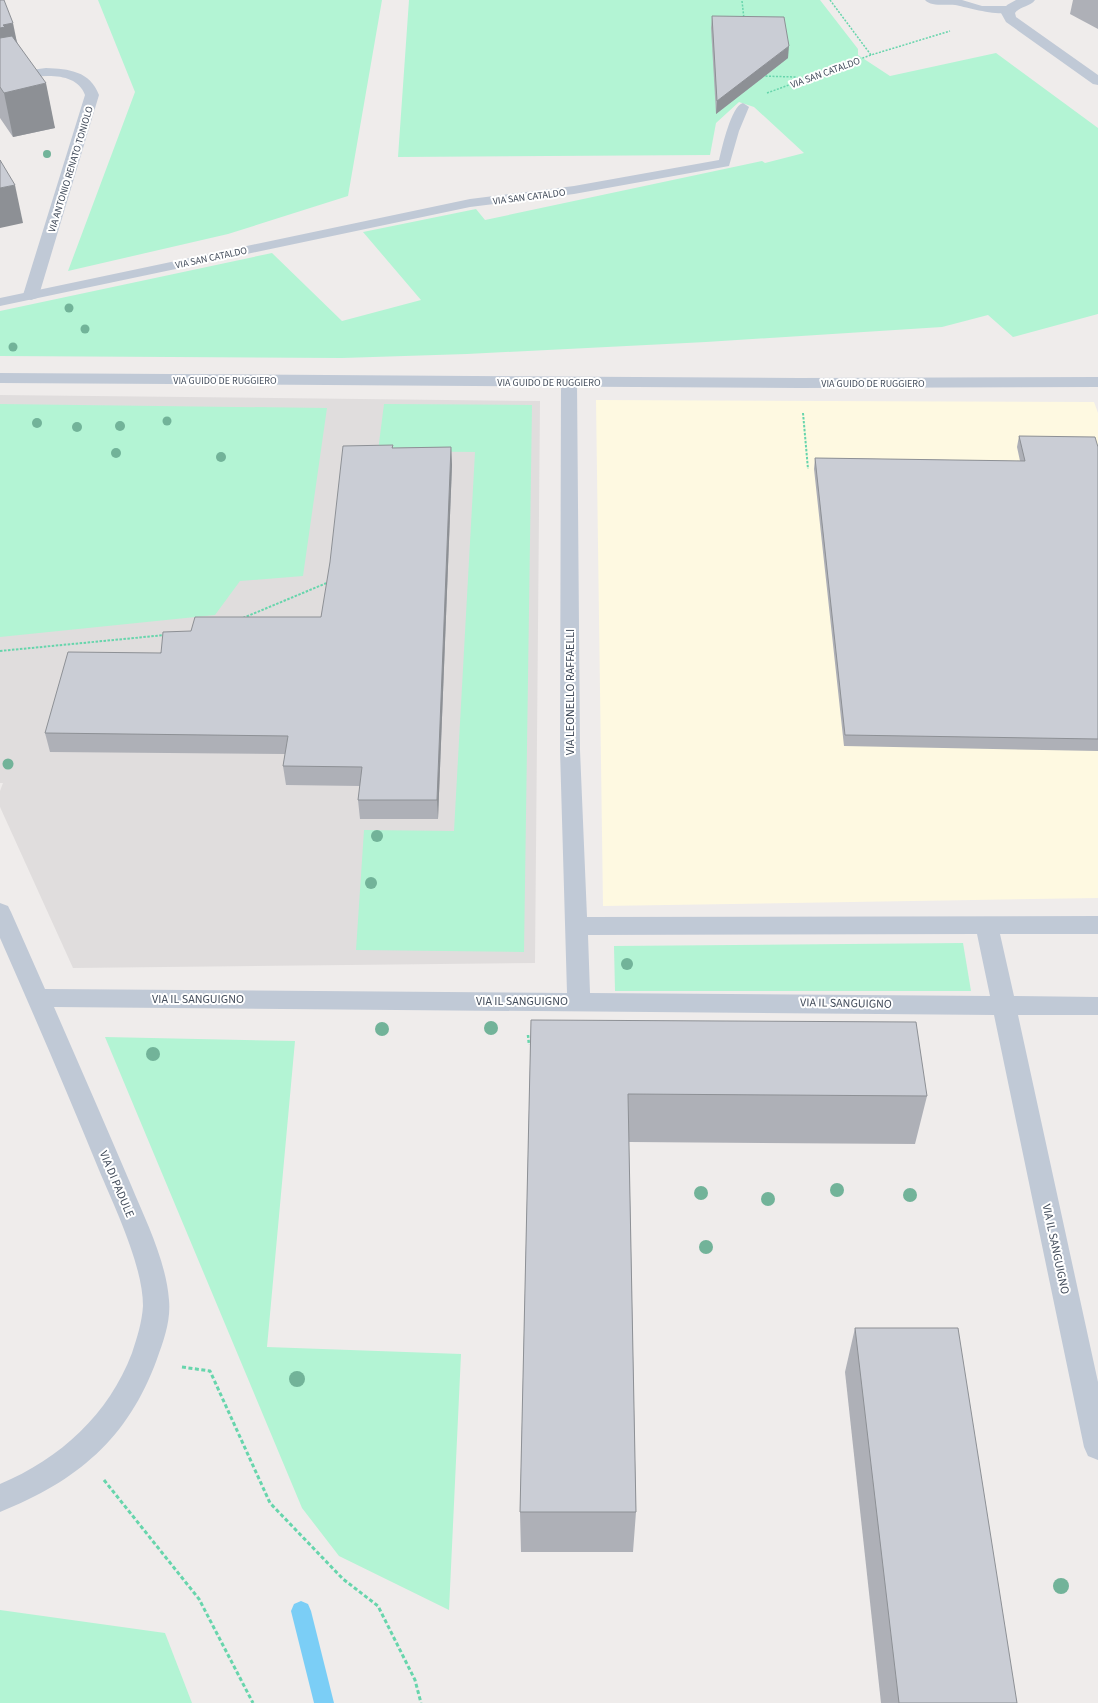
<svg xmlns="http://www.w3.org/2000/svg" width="1098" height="1703" font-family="'Source Sans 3',sans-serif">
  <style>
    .commercial { fill: #fef9e1 }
    .education { fill: #e0dddd }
    .green { fill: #b3f4d4 }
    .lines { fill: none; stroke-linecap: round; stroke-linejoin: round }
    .stream { fill: #7bcef6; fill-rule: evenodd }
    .path-far3 { stroke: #67d5ac; stroke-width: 1.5; stroke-dasharray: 2 1.5; stroke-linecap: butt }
    .path-far2 { stroke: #67d5ac; stroke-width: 2; stroke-dasharray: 2.5 1.5; stroke-linecap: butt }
    .path-far1 { stroke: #67d5ac; stroke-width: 2.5; stroke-dasharray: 3 2; stroke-linecap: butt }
    .path { stroke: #67d5ac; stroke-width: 3; stroke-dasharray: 4 2.5; stroke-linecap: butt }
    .service { fill: #c0c9d6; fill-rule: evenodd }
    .minor { fill: #c0c9d6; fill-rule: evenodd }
    .tertiary { fill: #c0c9d6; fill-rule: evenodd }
    .tree { fill: #72b399 }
    .wall { fill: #aeb0b7 }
    .shaded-wall { fill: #8d9095 }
    .building { fill: #cacdd5; stroke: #8d9095 }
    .labels { text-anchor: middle; stroke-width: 4; stroke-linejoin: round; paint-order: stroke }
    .far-street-label { font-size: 10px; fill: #424c5b; stroke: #fff }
    .street-label { font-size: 12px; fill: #424c5b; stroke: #fff }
  </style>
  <rect width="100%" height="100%" fill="#efeceb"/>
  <path class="commercial" d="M596 400 1094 402 1098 413V898L603 906Z"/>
  <path class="education" d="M0 395 540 401 535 963 73 968 0 807V791L3 783H0Z"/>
  <g class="green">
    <path d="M98 0H382L348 196 228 234 68 271 135 92Z"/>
    <path d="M409 0H820L858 49V55L890 76 996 53 1098 128V314L1013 337 988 315 942 327 706 342 467 354 342 358 0 356V311L272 253 342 321 421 300 363 232 476 209 485 220 762 161 765 163 804 153 754 107 739 102 716 123 710 155 398 157Z"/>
    <path d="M0 404 327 408 303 576 240 581 215 615 0 637Z"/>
    <path d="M384 404 532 405 524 952 356 950 364 830 454 831 475 452 378 451Z"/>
    <path d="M963 943 971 991H615L614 946Z"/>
    <path d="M105 1037 295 1041 267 1347 461 1354 449 1610 339 1556 302 1508Z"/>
    <path d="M0 1610 165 1633 192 1703H0Z"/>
  </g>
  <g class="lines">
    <path class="stream" d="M301 1601 308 1604 311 1611 334 1703H314L291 1611 294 1604Z"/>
    <g class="path-far3">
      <path d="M830 0 871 55"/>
      <path d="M742 1 744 19"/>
      <path d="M762 76 795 77 801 80"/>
      <path d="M767 93 871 55 950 31"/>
    </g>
    <g class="path-far2">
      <path d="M803 413 808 469"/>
      <path d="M243 618 329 582"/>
      <path d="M0 651 165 635"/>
    </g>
    <path class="path-far1" d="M528 1035 529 1045"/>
    <g class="path">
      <path d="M182 1367 210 1371 270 1503 343 1579 378 1606 415 1680 421 1703"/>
      <path d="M104 1480 199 1599 253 1703"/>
    </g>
    <g class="service">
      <path d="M925 0H962L982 6H1010L1016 9C1007 20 967 7 955 5 947 4 931 7 925 0Z"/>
      <path d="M743 103 749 107 739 131 729 166 574 194 470 207 0 306V298L470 199 574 186 719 160C722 148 731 106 743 103Z"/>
    </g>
    <g class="minor">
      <path d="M1016 0H1035C1030 7 1020 6 1015 13L1016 17 1098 75V85L1093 84 1006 22 1001 13 1007 5Z"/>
      <path d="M46 68C69 69 90 71 99 95L39 295 37 298 31 300 25 298 23 295 85 95C74 65 24 79 0 82V74Z"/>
      <path d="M569 377 575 378 577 382 580 750 587 917 1098 916V934H1000L1014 996 1098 997V1015H1018L1098 1382V1460L1088 1456 1084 1447 994 1015 54 1007C80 1067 106 1126 131 1185 146 1221 166 1261 169 1300 171 1320 164 1340 157 1359 128 1439 77 1481 0 1512V1484C60 1459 109 1414 132 1353 137 1338 142 1322 143 1306 143 1266 115 1208 99 1170 67 1092 34 1015 0 938V903L8 906 11 912 45 989 567 993 560 750 561 382 563 378ZM977 934 990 996 590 993 588 935Z"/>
    </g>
    <path class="tertiary" d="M0 373 799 378 1098 377V387L799 388 0 383Z"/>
  </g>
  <g class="tree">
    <circle cx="47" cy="154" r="4"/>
    <circle cx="69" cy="308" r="4.5"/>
    <circle cx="85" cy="329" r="4.5"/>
    <circle cx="13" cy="347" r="4.5"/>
    <circle cx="167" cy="421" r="4.5"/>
    <circle cx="37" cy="423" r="5"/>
    <circle cx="120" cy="426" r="5"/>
    <circle cx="77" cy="427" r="5"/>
    <circle cx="116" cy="453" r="5"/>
    <circle cx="221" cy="457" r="5"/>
    <circle cx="8" cy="764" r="5.5"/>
    <circle cx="377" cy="836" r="6"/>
    <circle cx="371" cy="883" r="6"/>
    <circle cx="627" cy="964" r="6"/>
    <circle cx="491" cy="1028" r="7"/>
    <circle cx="382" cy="1029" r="7"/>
    <circle cx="153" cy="1054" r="7"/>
    <circle cx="837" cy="1190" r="7"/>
    <circle cx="701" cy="1193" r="7"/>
    <circle cx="910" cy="1195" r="7"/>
    <circle cx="768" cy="1199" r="7"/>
    <circle cx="706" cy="1247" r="7"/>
    <circle cx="297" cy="1379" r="8"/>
    <circle cx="1061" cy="1586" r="8"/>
  </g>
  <g class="wall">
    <path d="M0 0 18 44 55 128 13 137 0 118Z"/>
    <path d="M1073 0H1098V29L1070 14Z"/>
    <path d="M712 16 788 58 716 114 711 28Z"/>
    <path d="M1019 436 1098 447V751L844 746 814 469 815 458 1020 461 1017 447Z"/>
    <path d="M393 445V448L451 447 452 465 438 819H360L358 800 360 786 286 785 283 766 285 754 50 752 45 733 191 631 321 617Z"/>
    <path d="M531 1020 927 1096 915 1144 629 1142 636 1512 633 1552H521L520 1512Z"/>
    <path d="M855 1328 1017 1703H881L845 1372Z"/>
  </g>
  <g class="shaded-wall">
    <path d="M13 23 22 67 0 73V28L3 25Z"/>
    <path d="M789 46 788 58 716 114 717 101Z"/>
    <path d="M46 83 55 128 13 137 4 93Z"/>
    <path d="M15 185 23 223 0 228V188Z"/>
    <path d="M451 447 452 465 438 819 437 800Z"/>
  </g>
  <g class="building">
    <path d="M0 0H4L13 23 3 25 5 27 0 28Z"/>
    <path d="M712 16 784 17 789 46 717 101Z"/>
    <path d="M12 36 46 83 4 93 0 87V38Z"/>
    <path d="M0 160 15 185 0 188Z"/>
    <path d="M1019 436 1095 437 1098 447V739L845 735 815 458 1025 461Z"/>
    <path d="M393 445 392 448 451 447 437 800H358L362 767 283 766 288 736 45 733 68 652 161 653 163 632 191 631 195 617H321L330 562 343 446Z"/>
    <path d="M531 1020 916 1022 927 1096 628 1094 636 1512H520Z"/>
    <path d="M855 1328H958L1017 1703H899Z"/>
  </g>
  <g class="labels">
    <g class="far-street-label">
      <text transform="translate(825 72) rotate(-20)" y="4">VIA SAN CATALDO</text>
      <text transform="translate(70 169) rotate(-73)" y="4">VIA ANTONIO RENATO TONIOLO</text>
      <text transform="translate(529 196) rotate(-7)" y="4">VIA SAN CATALDO</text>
      <text transform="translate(211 257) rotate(-12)" y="4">VIA SAN CATALDO</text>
      <text x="225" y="384">VIA GUIDO DE RUGGIERO</text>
      <text x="549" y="386">VIA GUIDO DE RUGGIERO</text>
      <text x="873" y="387">VIA GUIDO DE RUGGIERO</text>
    </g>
    <g class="street-label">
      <text transform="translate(570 692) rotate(-90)" y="4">VIA LEONELLO RAFFAELLI</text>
      <text x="198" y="1003">VIA IL SANGUIGNO</text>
      <text x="522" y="1005">VIA IL SANGUIGNO</text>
      <text transform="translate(846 1003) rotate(1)" y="4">VIA IL SANGUIGNO</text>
      <text transform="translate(117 1184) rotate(67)" y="4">VIA DI PADULE</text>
      <text transform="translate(1056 1249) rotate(78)" y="4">VIA IL SANGUIGNO</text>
    </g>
  </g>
</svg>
